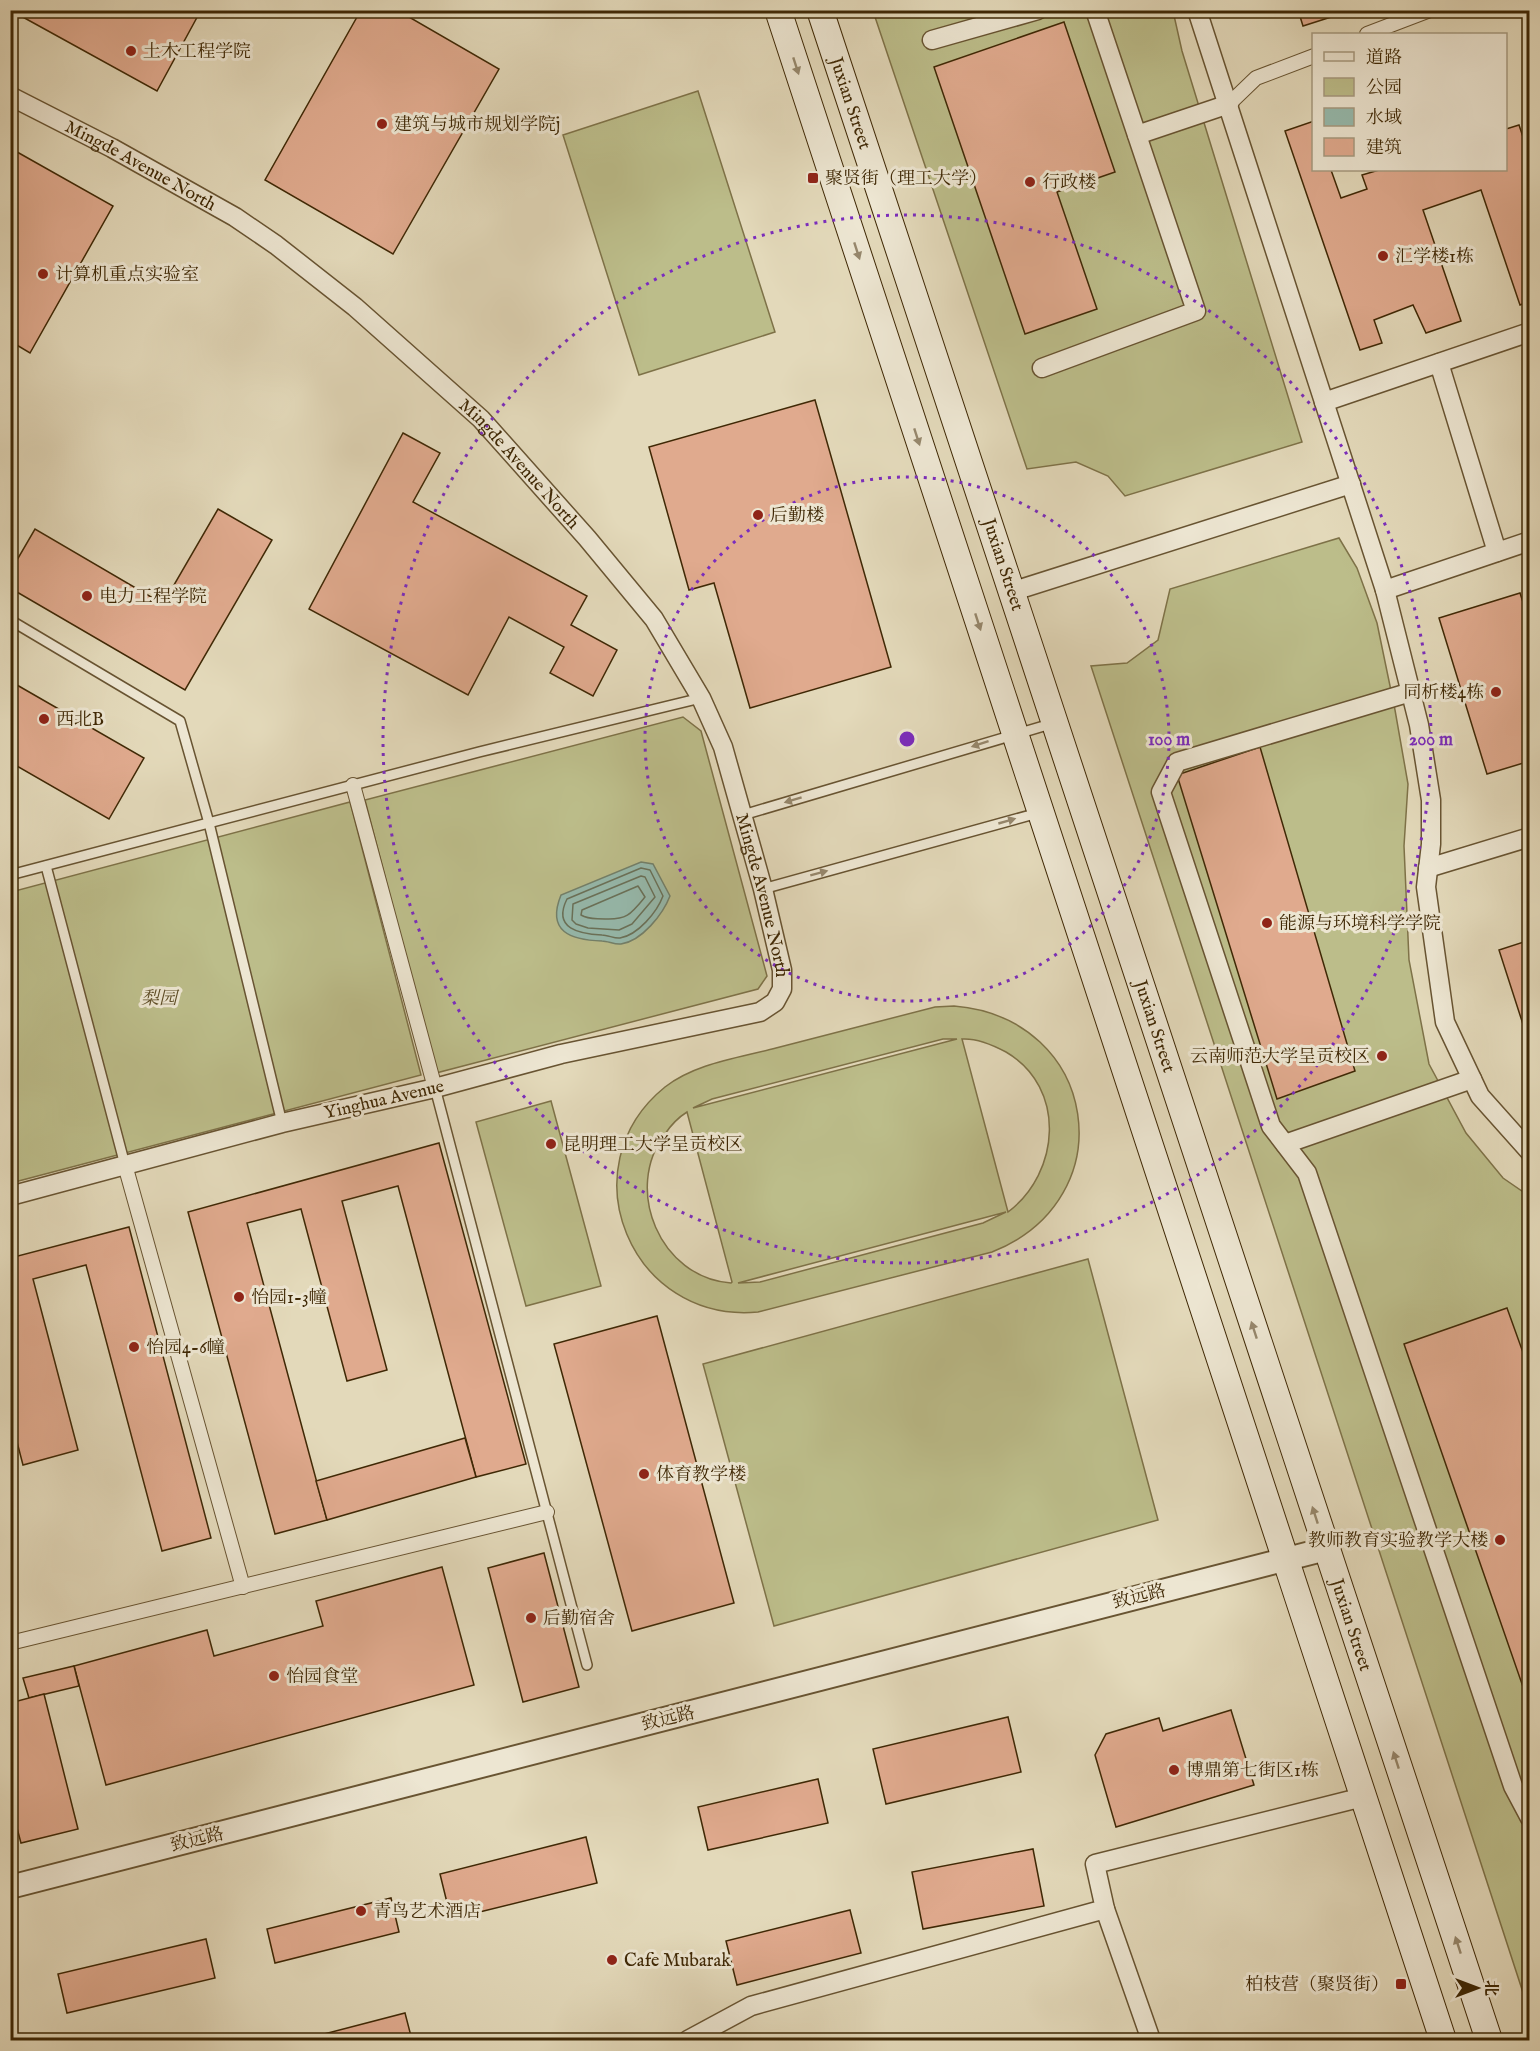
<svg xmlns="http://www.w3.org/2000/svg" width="1540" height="2051" font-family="'IM FELL English','Noto Serif SC',serif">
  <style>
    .green { fill: #bcbd8a; stroke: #7e7248; stroke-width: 1.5; fill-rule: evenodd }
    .water { fill: #96baad; stroke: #73806a; stroke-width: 1.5 }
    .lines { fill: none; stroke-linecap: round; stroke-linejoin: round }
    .shore { stroke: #6a7159; stroke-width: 1.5 }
    .building { fill: #e0aa8e; stroke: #3f2805; stroke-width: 1.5 }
    .service-casing { stroke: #685432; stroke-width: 12 }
    .pedestrian-casing { stroke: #685432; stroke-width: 16 }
    .minor-casing { stroke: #685432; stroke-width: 21 }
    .tertiary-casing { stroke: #685432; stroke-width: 26 }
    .secondary-casing { stroke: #3f2805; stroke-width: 28 }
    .service { stroke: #ede6d2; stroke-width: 9 }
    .pedestrian { stroke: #ede6d2; stroke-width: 14 }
    .minor { stroke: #ede6d2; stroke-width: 18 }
    .tertiary { stroke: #ede6d2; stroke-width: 22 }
    .secondary { stroke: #ede6d2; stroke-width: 26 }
    .oneway { fill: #96876c }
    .ring { fill: none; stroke: #7b2cbf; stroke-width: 3; stroke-dasharray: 3 6 }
    .poi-dot { fill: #8f2418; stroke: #ede6d2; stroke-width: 2 }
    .labels { text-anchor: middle; stroke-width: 6; stroke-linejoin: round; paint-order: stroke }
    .poi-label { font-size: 18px; fill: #3f2805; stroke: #ede6d2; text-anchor: start }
    .street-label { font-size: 18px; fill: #3f2805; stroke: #ede6d2 }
    .park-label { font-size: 18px; font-style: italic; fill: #5e4d26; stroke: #ede6d2 }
    .centre { fill: #7b2cbf; stroke: #ede6d2; stroke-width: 3 }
    .ring-label { font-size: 18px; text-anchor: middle; font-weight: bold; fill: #7b2cbf; stroke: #ede6d2; stroke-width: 6; stroke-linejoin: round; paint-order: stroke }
  </style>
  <rect width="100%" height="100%" fill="#e3d9ba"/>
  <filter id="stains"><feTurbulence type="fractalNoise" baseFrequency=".00333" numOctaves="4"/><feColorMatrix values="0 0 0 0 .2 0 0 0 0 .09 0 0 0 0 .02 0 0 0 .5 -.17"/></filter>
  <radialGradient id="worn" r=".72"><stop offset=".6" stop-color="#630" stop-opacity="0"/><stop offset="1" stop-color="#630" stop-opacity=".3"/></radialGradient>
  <g class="green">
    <path d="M873 11H1173L1182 51 1302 442 1125 496 1108 476 1076 462 1027 469Z"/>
    <path d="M698 91 775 332 639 375 563 135Z"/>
    <path d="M1339 538 1357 568 1377 623 1395 710 1408 784 1404 846 1409 960 1429 1064 1466 1133 1503 1178 1529 1196 1530 1835 1524 1878 1530 1895 1529 2011 1091 666 1127 663 1158 640 1170 589Z"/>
    <path d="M683 717 701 731 767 976 758 989 436 1073 365 800Z"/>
    <path d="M350 802 421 1075 11 1183V892Z"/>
    <path d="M954 1006C1099 1018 1126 1199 992 1252L758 1312C631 1324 566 1167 665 1087 696 1063 739 1058 776 1048 829 1034 882 1021 935 1007ZM943 1039H957L693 1108 712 1099ZM962 1039C977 1038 993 1045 1006 1052 1067 1088 1060 1173 1008 1212ZM687 1112 732 1282 731 1283C660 1278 623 1189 665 1134 671 1125 679 1117 687 1112ZM1006 1212 983 1223 760 1282 738 1283Z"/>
    <path d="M551 1101 601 1286 526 1306 476 1122Z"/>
    <path d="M1088 1259 1158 1520 774 1626 703 1364Z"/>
  </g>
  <path class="water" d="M641 862 653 864 670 896C663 914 642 941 621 944 615 945 608 941 602 941 571 940 546 932 561 895Z"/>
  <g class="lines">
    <g class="shore">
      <path d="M641 868 650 870 663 896C657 912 638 935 620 938 615 939 608 935 602 935 580 934 552 929 567 899Z"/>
      <path d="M641 876 645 877 655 897 632 924 619 930 588 928 576 924 572 920 573 904Z"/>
      <path d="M638 886 645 897C631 914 627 920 605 919 596 918 589 920 581 915L582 910Z"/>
    </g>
  </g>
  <g class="building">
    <path d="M10 10H201L157 91Z"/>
    <path d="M361 10H397L499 69 393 254 265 180Z"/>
    <path d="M1298 10H1353L1303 26Z"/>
    <path d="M1064 22 1115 172 1057 192 1097 309 1025 334 934 67Z"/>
    <path d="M1314 121V170H1331L1341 198 1367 189 1362 175 1379 170H1506V129L1519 125 1530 158V301L1520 305 1481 190 1423 210 1461 321 1426 333 1413 305 1374 320 1382 343 1360 350 1285 131Z"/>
    <path d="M10 148 113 206 30 353 10 341Z"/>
    <path d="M815 400 891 667 750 708 714 583 689 590 649 447Z"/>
    <path d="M403 433 440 453 413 502 587 596 571 625 617 650 593 696 550 673 564 647 509 617 468 695 309 609Z"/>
    <path d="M218 509 272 540 185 690 10 588V572L35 529 163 604Z"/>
    <path d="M1520 593 1530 624V761L1487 774 1439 618Z"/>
    <path d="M10 681 144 758 109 819 10 762Z"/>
    <path d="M1260 747 1355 1071 1277 1099 1177 775Z"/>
    <path d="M1530 940V1046L1499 950Z"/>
    <path d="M439 1143 526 1464 476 1477 398 1186 342 1201 387 1370 347 1381 301 1209 247 1223 327 1520 275 1534 188 1212Z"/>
    <path d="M129 1227 211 1538 162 1551 86 1265 33 1279 78 1450 23 1465 10 1415V1258Z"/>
    <path d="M1507 1308 1530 1372V1707L1404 1344Z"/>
    <path d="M657 1316 734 1603 632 1631 554 1344Z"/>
    <path d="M465 1438 476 1477 327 1520 316 1481Z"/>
    <path d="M544 1553 579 1687 523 1702 488 1568Z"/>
    <path d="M442 1567 474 1685 106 1785 74 1666 207 1630 214 1656 323 1626 316 1601Z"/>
    <path d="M74 1666 79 1686 29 1698 23 1678Z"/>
    <path d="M44 1694 78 1829 21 1843 10 1802V1703Z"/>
    <path d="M1231 1710 1254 1785 1116 1827 1095 1755 1106 1734 1159 1718 1163 1731Z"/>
    <path d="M1008 1717 1021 1772 886 1804 873 1749Z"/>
    <path d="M818 1779 828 1823 708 1850 698 1807Z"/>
    <path d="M586 1837 597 1883 451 1919 440 1874Z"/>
    <path d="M1033 1849 1044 1906 923 1929 912 1872Z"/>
    <path d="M391 1898 399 1932 275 1963 267 1929Z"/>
    <path d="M850 1910 861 1953 737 1985 726 1941Z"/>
    <path d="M206 1939 215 1978 67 2013 58 1974Z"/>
    <path d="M405 2013 412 2040H301Z"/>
  </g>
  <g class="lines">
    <defs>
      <g id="service">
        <path d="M10 620 180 721 209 823 282 1123"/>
        <path d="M743 815 1054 723"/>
        <path d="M46 866 125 1165"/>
        <path d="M10 875 479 752 701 698"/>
        <path d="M763 889 1038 813"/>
        <path d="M435 1088 587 1665"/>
      </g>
      <g id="pedestrian">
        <path d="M1367 34 1430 10"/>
        <path d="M1229 104 1256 78 1314 56"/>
        <path d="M353 785 435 1088"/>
        <path d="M125 1165 243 1587"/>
        <path d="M10 1643 547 1512"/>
      </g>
      <g id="minor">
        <path d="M1197 10 1385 590 1419 725 1431 800V844L1426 887 1445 1022 1480 1096 1530 1152"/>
        <path d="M932 40 1038 10"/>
        <path id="s1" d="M10 96 112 148 235 217 276 245 355 307 481 419 587 538 654 619 701 698 723 747 763 889 782 970V989L775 1002 760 1012 561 1054 435 1088 282 1123 10 1196"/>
        <path d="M1137 135 1229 104"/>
        <path d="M1439 363 1497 552"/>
        <path d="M1042 368 1196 311 1095 10"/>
        <path d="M1324 402 1530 332"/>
        <path d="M1385 590 1530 541"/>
        <path d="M1014 591 1351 484"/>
        <path d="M1411 692 1177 762 1161 792 1271 1126 1307 1173 1513 1786 1530 1818"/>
        <path d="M1428 868 1530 837"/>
        <path d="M1285 1144 1472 1079"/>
        <path d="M1105 1909 1151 2040"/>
        <path d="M688 2040 751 2006 1105 1909 1095 1864 1363 1797"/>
      </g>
      <path id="tertiary" d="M10 1887 1326 1549"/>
      <g id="secondary">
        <path d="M778 10 1443 2040"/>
        <path id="s2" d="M820 10C1046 686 1264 1364 1489 2040"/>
      </g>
    </defs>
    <use href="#service" class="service-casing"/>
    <use href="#pedestrian" class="pedestrian-casing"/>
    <use href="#minor" class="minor-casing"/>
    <use href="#tertiary" class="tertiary-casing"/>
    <use href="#secondary" class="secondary-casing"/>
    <use href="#service" class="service"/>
    <use href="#pedestrian" class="pedestrian"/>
    <use href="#minor" class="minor"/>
    <use href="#tertiary" class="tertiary"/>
    <use href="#secondary" class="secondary"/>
  </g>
  <defs><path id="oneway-solid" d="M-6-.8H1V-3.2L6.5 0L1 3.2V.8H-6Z" transform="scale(1.5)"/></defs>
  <g class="oneway">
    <use href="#oneway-solid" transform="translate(796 66) rotate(72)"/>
    <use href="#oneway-solid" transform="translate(857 251) rotate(72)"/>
    <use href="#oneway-solid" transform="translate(917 437) rotate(72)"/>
    <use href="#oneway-solid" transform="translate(978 622) rotate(72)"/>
    <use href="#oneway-solid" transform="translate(980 744) rotate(162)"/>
    <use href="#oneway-solid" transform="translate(793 800) rotate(163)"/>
    <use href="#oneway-solid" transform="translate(1007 821) rotate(-16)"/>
    <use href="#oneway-solid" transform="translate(819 873) rotate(-15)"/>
    <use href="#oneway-solid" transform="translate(1254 1330) rotate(-108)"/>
    <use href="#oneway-solid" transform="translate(1315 1515) rotate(-108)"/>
    <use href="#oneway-solid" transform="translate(1396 1760) rotate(-108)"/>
    <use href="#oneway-solid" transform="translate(1458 1945) rotate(-108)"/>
  </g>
  <g class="ring">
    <circle cx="907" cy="739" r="262"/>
    <circle cx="907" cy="739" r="524"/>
  </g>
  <g class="poi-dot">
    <circle cx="131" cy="51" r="6"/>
    <circle cx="382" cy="124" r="6"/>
    <rect x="807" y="172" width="12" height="12" rx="3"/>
    <circle cx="1030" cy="182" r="6"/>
    <circle cx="1383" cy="256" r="6"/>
    <circle cx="43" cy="274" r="6"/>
    <circle cx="758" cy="515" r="6"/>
    <circle cx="87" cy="596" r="6"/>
    <circle cx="1496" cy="692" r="6"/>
    <circle cx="44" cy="719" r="6"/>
    <circle cx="1267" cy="923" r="6"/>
    <circle cx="1382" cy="1056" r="6"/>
    <circle cx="551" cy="1144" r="6"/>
    <circle cx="239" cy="1297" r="6"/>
    <circle cx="134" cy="1347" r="6"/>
    <circle cx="644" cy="1474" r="6"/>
    <circle cx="1500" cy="1540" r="6"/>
    <circle cx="531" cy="1618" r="6"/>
    <circle cx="274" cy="1676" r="6"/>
    <circle cx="1174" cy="1770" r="6"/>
    <circle cx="361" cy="1911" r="6"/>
    <circle cx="612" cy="1960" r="6"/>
    <rect x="1395" y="1978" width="12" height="12" rx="3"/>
  </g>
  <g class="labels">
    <g class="poi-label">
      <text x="143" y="57">土木工程学院</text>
      <text x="394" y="130">建筑与城市规划学院j</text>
      <text x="825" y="184">聚贤街（理工大学）</text>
      <text x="1042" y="188">行政楼</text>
      <text x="1395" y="262">汇学楼1栋</text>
      <text x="55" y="280">计算机重点实验室</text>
      <text x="770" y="521">后勤楼</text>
      <text x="99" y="602">电力工程学院</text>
      <text x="1484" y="698" text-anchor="end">同析楼4栋</text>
      <text x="56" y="725">西北B</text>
      <text x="1279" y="929">能源与环境科学学院</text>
      <text x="1370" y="1062" text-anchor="end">云南师范大学呈贡校区</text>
      <text x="563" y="1150">昆明理工大学呈贡校区</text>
      <text x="251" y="1303">怡园1-3幢</text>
      <text x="146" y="1353">怡园4-6幢</text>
      <text x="656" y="1480">体育教学楼</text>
      <text x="1488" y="1546" text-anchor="end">教师教育实验教学大楼</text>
      <text x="543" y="1624">后勤宿舍</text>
      <text x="286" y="1682">怡园食堂</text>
      <text x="1186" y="1776">博鼎第七街区1栋</text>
      <text x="373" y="1917">青鸟艺术酒店</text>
      <text x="624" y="1966">Cafe Mubarak</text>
      <text x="1389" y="1990" text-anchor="end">柏枝营（聚贤街）</text>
    </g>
    <g class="street-label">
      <text dy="6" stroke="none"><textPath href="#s2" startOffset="98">Juxian Street</textPath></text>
      <text dy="6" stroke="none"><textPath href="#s1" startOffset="148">Mingde Avenue North</textPath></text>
      <text dy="6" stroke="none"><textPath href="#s1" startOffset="633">Mingde Avenue North</textPath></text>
      <text dy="6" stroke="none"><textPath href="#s2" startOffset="584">Juxian Street</textPath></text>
      <text dy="6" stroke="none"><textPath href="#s1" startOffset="1138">Mingde Avenue North</textPath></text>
      <text dy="6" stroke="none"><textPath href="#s2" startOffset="1070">Juxian Street</textPath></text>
      <text transform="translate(384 1099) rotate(-13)" y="6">Yinghua Avenue</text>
      <text transform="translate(1139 1596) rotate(-14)" y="6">致远路</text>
      <text dy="6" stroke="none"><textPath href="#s2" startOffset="1700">Juxian Street</textPath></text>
      <text transform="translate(668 1718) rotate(-14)" y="6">致远路</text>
      <text transform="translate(197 1839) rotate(-14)" y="6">致远路</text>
    </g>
    <g class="park-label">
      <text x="159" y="1004">梨园</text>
    </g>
  </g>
  <circle cx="907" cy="739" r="9" class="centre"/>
  <g class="ring-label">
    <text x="1169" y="745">100 m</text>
    <text x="1431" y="745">200 m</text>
  </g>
  <rect width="1540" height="2051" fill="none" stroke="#e3d9ba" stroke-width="36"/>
  <rect x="12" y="12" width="1516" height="2027" fill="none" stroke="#3f2805" stroke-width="3"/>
  <rect x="18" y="18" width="1504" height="2015" fill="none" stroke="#3f2805" stroke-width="1.5"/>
  <rect x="1312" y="33" width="195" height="138" fill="#ede6d2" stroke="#a79a80" stroke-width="1.5"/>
  <rect x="1324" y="52" width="30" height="9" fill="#ede6d2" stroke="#a79a80" stroke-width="1.5"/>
  <text x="1366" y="63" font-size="18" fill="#3f2805">道路</text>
  <rect x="1324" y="78" width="30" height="18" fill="#bcbd8a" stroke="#a79a80" stroke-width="1.5"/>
  <text x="1366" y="93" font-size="18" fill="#3f2805">公园</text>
  <rect x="1324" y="108" width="30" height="18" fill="#96baad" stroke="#a79a80" stroke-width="1.5"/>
  <text x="1366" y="123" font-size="18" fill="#3f2805">水域</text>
  <rect x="1324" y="138" width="30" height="18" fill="#e0aa8e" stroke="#a79a80" stroke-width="1.5"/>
  <text x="1366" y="153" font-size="18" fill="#3f2805">建筑</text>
  <g transform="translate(1477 1988) rotate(90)" stroke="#ede6d2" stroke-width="4.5" paint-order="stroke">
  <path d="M0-4.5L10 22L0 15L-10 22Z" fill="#3f2805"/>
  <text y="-9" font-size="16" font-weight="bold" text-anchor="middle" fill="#3f2805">北</text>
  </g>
  <rect width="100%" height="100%" filter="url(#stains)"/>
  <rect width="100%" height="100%" fill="url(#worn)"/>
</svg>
